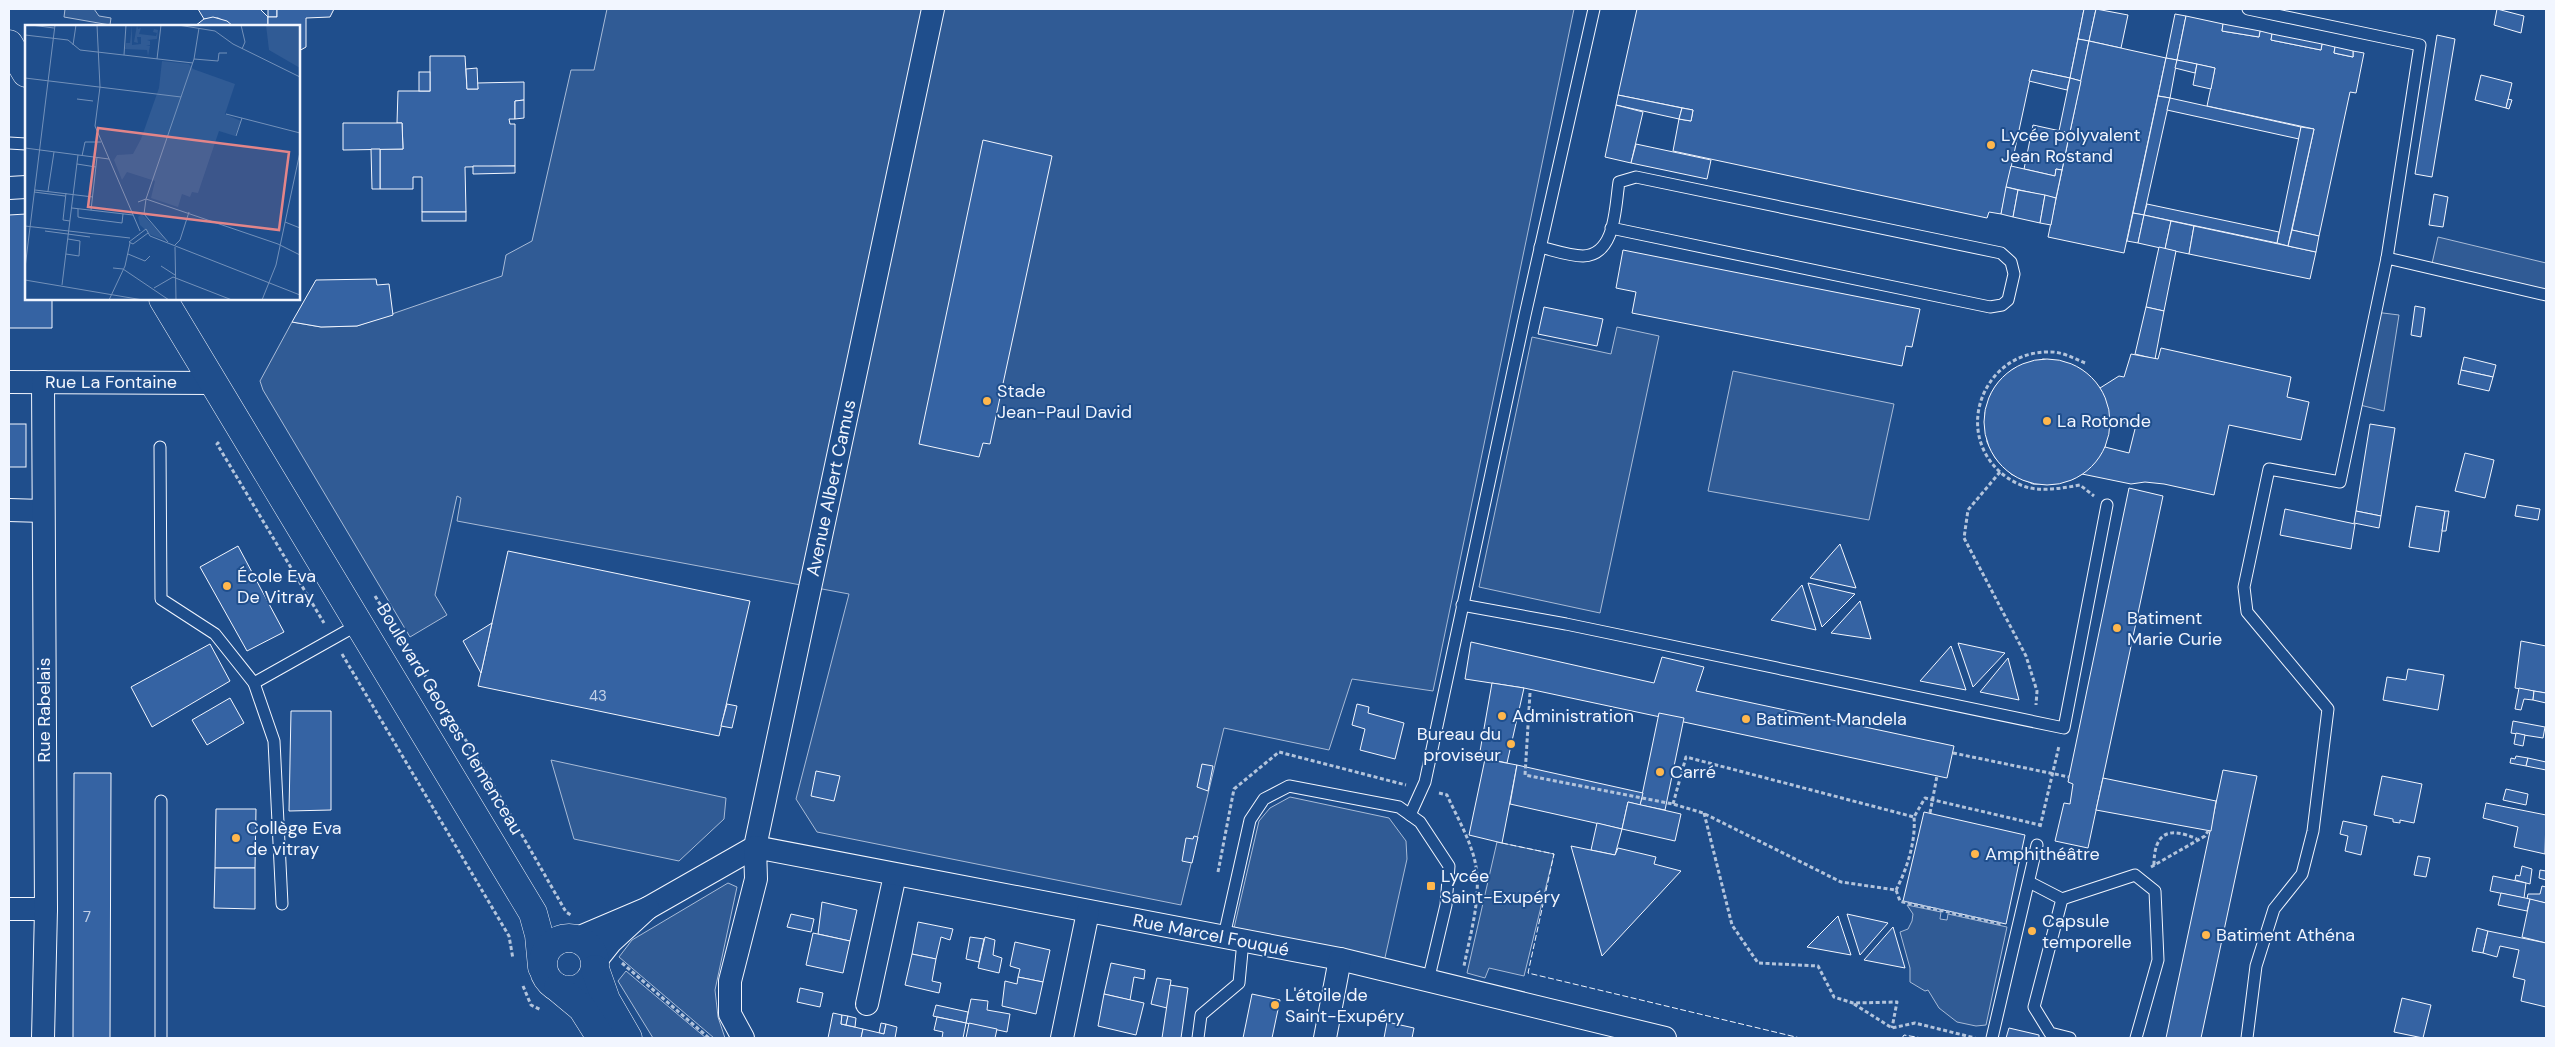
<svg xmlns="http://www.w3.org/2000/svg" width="2555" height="1047" font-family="'DM Sans',sans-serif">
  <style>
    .built { fill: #305b95; stroke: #a8bbd7 }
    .building { fill: #3563a3; stroke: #f2f6ff; fill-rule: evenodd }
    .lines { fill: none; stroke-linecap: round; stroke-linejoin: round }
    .service-casing { stroke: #f2f6ff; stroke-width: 13 }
    .minor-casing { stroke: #f2f6ff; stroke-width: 24 }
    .secondary-casing { stroke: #f2f6ff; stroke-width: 29 }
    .path { stroke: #b3c4dc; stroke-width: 3; stroke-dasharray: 4 2.5; stroke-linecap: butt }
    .service { stroke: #1f4e8c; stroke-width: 11 }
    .minor { stroke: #1f4e8c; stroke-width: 22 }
    .secondary { stroke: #1f4e8c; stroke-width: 28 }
    .path-bridge { stroke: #b3c4dc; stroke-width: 3; stroke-dasharray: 4 2.5; stroke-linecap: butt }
    .fence { stroke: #f2f6ff; stroke-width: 1; stroke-dasharray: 6 2.5; stroke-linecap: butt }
    .poi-dot { fill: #ffb74d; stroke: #1f4e8c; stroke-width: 2 }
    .labels { text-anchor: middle; stroke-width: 4; stroke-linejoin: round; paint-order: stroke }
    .number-label { font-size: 15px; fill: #c3d1e8 }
    .poi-label { font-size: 18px; fill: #f2f6ff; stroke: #1f4e8c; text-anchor: start }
    .street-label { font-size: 18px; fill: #f2f6ff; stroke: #1f4e8c }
    .inset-road { fill: none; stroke: #7391ba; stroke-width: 1 }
    .view { fill: #e38589; fill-opacity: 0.15; stroke: #e38589; stroke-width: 2.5 }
    .inset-edge { fill: none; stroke: #f2f6ff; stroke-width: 2.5 }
  </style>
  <rect width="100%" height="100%" fill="#1f4e8c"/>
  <g class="built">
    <path d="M65 9H94L99 16 111 18 110 25 64 17Z"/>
    <path d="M607 9H1574L1433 691 1352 679 1329 750 1224 728 1181 905 817 832 796 799 849 594 457 521 461 498 457 496 435 595 447 615 410 637 263 390 260 381 292 322 321 327 357 326 502 276 506 255 532 241 571 70H594Z"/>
    <path d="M2438 237 2546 263V295L2431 268Z"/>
    <path d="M2375 312 2399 315 2384 411 2356 404Z"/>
    <path d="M1617 327 1659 336 1600 613 1479 587 1532 337 1611 354Z"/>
    <path d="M1733 371 1894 404 1869 520 1708 491Z"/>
    <path d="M551 760 726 798 724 819 679 861 574 839Z"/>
    <path d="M1290 797 1389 818 1406 841 1407 859 1384 962 1234 928 1259 821 1270 808Z"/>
    <path d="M1497 842 1554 854 1524 976 1489 968 1485 978 1467 973Z"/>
    <path d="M728 883 737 887 715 990 718 1017 725 1038H714L619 957 632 940Z"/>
    <path d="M1907 905 1941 912 1940 919 1947 920 1948 914 2007 927 1986 1025 1976 1026 1957 1022 1939 1008 1928 990 1925 991 1910 982V968L1900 932 1908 929 1912 921 1913 914Z"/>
    <path d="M626 971 706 1038H653L618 981Z"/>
  </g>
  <g class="building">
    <path d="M198 9H260L268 17V26H233L218 18 204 19Z"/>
    <rect x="268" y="9" width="9" height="8"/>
    <path d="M277 9H334L330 17 306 18V47L299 51V26H268V17H277Z"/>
    <path d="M1637 9H2084L2070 78 2032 70 2001 214 1989 212 1987 218 1673 151 1679 119 1691 121 1693 110 1618 95Z"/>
    <path d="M2084 9H2096L2089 41 2078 39Z"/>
    <path d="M2096 9 2128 15 2121 48 2089 41Z"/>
    <path d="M2497 9 2524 16 2521 33 2494 25Z"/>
    <path d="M2175 14 2186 16 2177 60 2166 58Z"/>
    <path d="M2186 16 2223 24 2222 31 2259 37 2260 31 2272 34 2271 40 2321 50 2322 44 2335 47 2334 53 2353 57V51L2364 53 2356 93 2350 92 2319 236 2292 230 2314 129 2207 106 2215 68 2177 60Z"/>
    <path d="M213 17 227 21 233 26H195L204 19Z"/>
    <path d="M2223 24 2260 31 2259 37 2222 31Z"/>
    <path d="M2272 34 2322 44 2321 50 2271 40Z"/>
    <path d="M2437 35 2455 39 2432 177 2415 174Z"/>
    <path d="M2078 39 2089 41 2081 81 2070 78Z"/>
    <path d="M2089 41 2166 58 2124 253 2048 237Z"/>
    <path d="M2335 47 2353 51V57L2334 53Z"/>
    <path d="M430 56H465L467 89H478L477 83 524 82V100L515 101V119H509L510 124H515V166L465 167 466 212H422V177H413V189H380V149H403L402 123H397L398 91H430Z"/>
    <path d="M2166 58 2177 60 2170 98 2158 96Z"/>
    <path d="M2177 60 2197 64 2195 73 2175 68Z"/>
    <path d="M2197 64 2215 68 2211 89 2193 85Z"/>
    <path d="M477 68 478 89H467L466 69Z"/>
    <path d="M2032 70 2070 78 2067 90 2029 81Z"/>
    <rect x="419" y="72" width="11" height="19"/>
    <path d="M2481 75 2512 83 2506 108 2475 100Z"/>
    <path d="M2070 78 2081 81 2068 141 2063 140 2065 132 2059 131Z"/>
    <path d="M1618 95 1682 108 1679 119 1616 105Z"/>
    <path d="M2158 96 2170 98 2144 215 2133 213Z"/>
    <path d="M2170 98 2301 127 2299 139 2167 110Z"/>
    <path d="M2508 99 2512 100 2509 109 2506 108Z"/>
    <path d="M524 100V118L515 119V101Z"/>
    <path d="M1616 105 1643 112 1631 163 1605 157Z"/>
    <path d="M1682 108 1693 110 1691 121 1679 119Z"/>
    <path d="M343 123H402L403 149 343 150Z"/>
    <path d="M2033 125 2065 132 2063 140 2068 141 2062 170 2056 169 2055 176 2024 169Z"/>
    <path d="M2301 127 2314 129 2288 246 2277 243Z"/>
    <path d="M983 140 1052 156 990 444 983 443 979 457 919 444Z"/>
    <path d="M1636 144 1711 160 1707 179 1631 163Z"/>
    <path d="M371 149H380V189H372Z"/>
    <path d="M473 166H515V173L473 174Z"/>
    <path d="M2011 166 2055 176 2056 169 2062 170 2056 198 2006 187Z"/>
    <path d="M2006 187 2018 190 2013 217 2001 214Z"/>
    <path d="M2018 190 2045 195 2040 223 2013 217Z"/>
    <path d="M2434 194 2448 197 2443 227 2429 225Z"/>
    <path d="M2045 195 2056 198 2051 225 2040 223Z"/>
    <path d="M2147 204 2279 232 2277 243 2144 215Z"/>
    <rect x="422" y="212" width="44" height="9"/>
    <path d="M2133 213 2144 215 2138 243 2127 241Z"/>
    <path d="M26 214V299H52V328H9V215Z"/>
    <path d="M2144 215 2171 221 2165 249 2138 243Z"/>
    <path d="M2171 221 2194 226 2189 254 2165 249Z"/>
    <path d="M2194 226 2316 252 2310 279 2189 254Z"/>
    <path d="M2292 230 2319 236 2316 252 2288 246Z"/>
    <path d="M2159 247 2176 251 2164 311 2146 307Z"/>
    <path d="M1623 250 1920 309 1912 347 1906 346 1902 366 1632 313 1636 292 1616 288Z"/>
    <path d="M376 279 377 285 389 284 393 315 357 326 321 327 292 322 316 280Z"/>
    <path d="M2415 306 2425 308 2421 337 2411 335Z"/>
    <path d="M1544 307 1603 319 1597 346 1538 334Z"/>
    <path d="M2146 307 2164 311 2155 359 2135 354Z"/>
    <path d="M2161 348 2291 377 2287 397 2309 402 2301 440 2229 425 2214 495 2164 484 2145 482 2131 484 2082 474 2073 479 2054 484H2033L2011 474 1996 459 1987 442 1985 413 1991 394 1997 384 2013 369 2043 359 2064 362 2082 370 2100 388 2119 376 2124 377 2131 354 2158 359ZM2110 420 2136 425 2129 453 2105 447Z"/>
    <path d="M2464 357 2496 365 2493 377 2461 370Z"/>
    <circle cx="2047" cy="422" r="63"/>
    <path d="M2461 370 2493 377 2489 391 2458 384Z"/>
    <rect x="9" y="424" width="17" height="43"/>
    <path d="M2370 424 2395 428 2381 516 2356 511Z"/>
    <path d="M2465 453 2494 460 2485 498 2455 491Z"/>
    <path d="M2129 488 2163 496 2088 848 2055 841 2064 803 2070 804 2073 784 2068 782 2069 777Z"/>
    <path d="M2517 505 2540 509 2538 520 2515 516Z"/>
    <path d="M2416 506 2445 511 2439 552 2409 547Z"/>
    <path d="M2285 509 2355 524 2351 549 2280 535Z"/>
    <path d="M2356 511 2381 516 2379 528 2354 523Z"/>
    <path d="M2445 511H2449L2446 531H2442Z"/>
    <path d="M1840 544 1856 588 1810 578Z"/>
    <path d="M238 546 284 632 247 651 200 567Z"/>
    <path d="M508 551 750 601 719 736 478 686Z"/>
    <path d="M1808 583 1855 594 1822 627Z"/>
    <path d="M1802 585 1816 630 1771 620Z"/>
    <path d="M1860 601 1871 639 1831 633Z"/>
    <path d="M492 623 481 673 463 641Z"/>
    <path d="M2521 641 2546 646V693L2515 688Z"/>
    <path d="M1471 642 1654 683 1662 657 1704 667 1696 691 1954 746 1947 778 1524 688 1465 679Z"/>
    <path d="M1958 643 2005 653 1973 687Z"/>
    <path d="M210 644 230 681 152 727 131 687Z"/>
    <path d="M1951 646 1966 690 1920 681Z"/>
    <path d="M2008 658 2019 700 1980 692Z"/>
    <path d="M2408 669 2444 675 2438 710 2383 700 2387 677 2406 680Z"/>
    <path d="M1492 683 1524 688 1507 763 1479 757Z"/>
    <path d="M2519 688 2534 691 2533 700 2524 699 2521 710 2515 709Z"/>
    <path d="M2534 691 2546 693V703L2533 700Z"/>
    <path d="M230 698 244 723 207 745 192 720Z"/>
    <path d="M727 704 737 706 732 728 721 726Z"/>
    <path d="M1357 704 1369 707 1368 713 1404 723 1395 759 1360 750 1365 729 1352 725Z"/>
    <path d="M291 711H331V810L289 811Z"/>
    <path d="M1659 713 1684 718 1665 810 1640 805Z"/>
    <path d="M2513 721 2545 727 2543 738 2511 733Z"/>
    <path d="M2516 733 2525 735 2523 746 2514 744Z"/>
    <path d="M2516 756 2528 758 2526 766 2510 763 2511 758 2515 759Z"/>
    <path d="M2528 758 2546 762V770L2526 766Z"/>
    <path d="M1485 759 1517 765 1502 843 1469 835Z"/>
    <path d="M1202 764 1213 766 1208 791 1197 787Z"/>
    <path d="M1517 765 1643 793 1640 805 1628 802 1622 829 1510 804Z"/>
    <path d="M2223 770 2257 776 2201 1038H2166Z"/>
    <path d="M816 771 840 776 834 801 811 796Z"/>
    <path d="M74 773H111L110 1038H73Z"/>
    <path d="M2382 776 2422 784 2414 823 2400 820V823L2393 822V819L2374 815Z"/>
    <path d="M2103 778 2216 801 2211 831 2096 810Z"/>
    <path d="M2506 789 2528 794 2526 805 2503 800Z"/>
    <path d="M1628 802 1681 814 1675 841 1622 829Z"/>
    <path d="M2486 803 2546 815 2545 854 2514 847 2518 827 2483 818Z"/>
    <path d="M216 809H256L255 868H215Z"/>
    <path d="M1924 812 2025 835 2006 924 1903 901Z"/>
    <path d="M2343 821 2367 826 2361 855 2345 851 2348 836 2340 834Z"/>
    <path d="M1597 823 1622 829 1615 855 1591 850Z"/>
    <path d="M1194 836 1198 837 1192 863 1182 861 1186 838 1193 839Z"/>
    <path d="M1571 846 1615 855 1618 848 1656 857 1654 864 1681 871 1602 956Z"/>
    <path d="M2418 856 2430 858 2426 877 2414 875Z"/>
    <path d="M2522 866 2532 869 2530 884 2515 880 2516 875 2520 876Z"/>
    <path d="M215 868H255V909L214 908Z"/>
    <path d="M2540 870 2546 871V880L2539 878Z"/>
    <path d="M2493 876 2526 883 2524 898 2490 891Z"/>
    <path d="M2542 886 2546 887V903L2527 899 2528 894H2540Z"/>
    <path d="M2501 893 2530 899 2527 911 2498 905Z"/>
    <path d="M2530 899 2546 903V943L2522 937Z"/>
    <path d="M822 902 857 910 850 941 818 934Z"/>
    <path d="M791 914 814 919 811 932 787 927Z"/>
    <path d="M1847 914 1888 923 1860 955Z"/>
    <path d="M1838 916 1851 955 1807 947Z"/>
    <path d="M918 922 953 929 950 940 941 937 936 959 912 954Z"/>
    <path d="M1893 927 1905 968 1864 960Z"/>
    <path d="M2477 928 2488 931 2483 953 2472 951Z"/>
    <path d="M2488 931 2546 943V1007L2521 1001 2525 980 2513 977 2519 950 2500 946 2497 957 2483 953Z"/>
    <path d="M813 933 850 941 843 973 806 965Z"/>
    <path d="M970 937 984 939 979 962 966 959Z"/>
    <path d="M985 937 995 940 993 955 1002 958 999 973 978 968Z"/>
    <path d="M1015 942 1050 950 1043 982 1018 977 1020 969 1010 966Z"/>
    <path d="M912 954 936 959 932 981 941 983 939 993 905 985Z"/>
    <path d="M1111 963 1145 970 1144 979 1134 977 1130 1000 1104 994Z"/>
    <path d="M1018 977 1043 982 1036 1014 1002 1006 1005 981 1017 984Z"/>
    <path d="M1157 978 1171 980 1167 1008 1151 1004Z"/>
    <path d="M1170 985 1188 988 1181 1038H1162Z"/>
    <path d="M800 988 823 993 820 1007 797 1002Z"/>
    <path d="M1104 994 1144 1003 1136 1035 1098 1026Z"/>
    <path d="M1252 994 1280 1000 1272 1038H1243Z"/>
    <path d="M2402 998 2431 1005 2423 1038 2394 1032Z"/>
    <path d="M971 999 988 1001 987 1010 1010 1014 1007 1032 966 1023Z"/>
    <path d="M936 1005 968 1012 966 1023 933 1016Z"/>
    <path d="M833 1013 842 1015 841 1024 863 1029 861 1038H828Z"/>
    <path d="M842 1015 848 1016 846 1025 841 1024Z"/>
    <path d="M848 1016 856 1018 855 1027 846 1025Z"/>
    <path d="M937 1017 966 1023 963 1038H942L943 1032 934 1030Z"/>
    <path d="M1387 1022 1414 1028 1412 1038H1384Z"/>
    <path d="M881 1023 886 1024 884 1034 879 1033Z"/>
    <path d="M969 1023 997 1029 995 1038H966Z"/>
    <path d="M886 1024 897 1027 895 1038H861L863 1029 884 1034Z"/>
    <path d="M2009 1028 2039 1035V1038H2006Z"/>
  </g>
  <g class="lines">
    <defs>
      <g id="service">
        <path d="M2248 9 2420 45 2387 258"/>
        <path d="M9 143 26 144"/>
        <path d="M1540 247C1553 250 1569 256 1583 256 1616 255 1615 207 1619 182L1636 177 2001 253 2011 262 2014 274 2008 300 2002 305 1990 307 1611 228"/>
        <path d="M160 447 161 599 215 634 254 683 359 624"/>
        <path d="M1462 605 1566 624 2064 728 2107 505"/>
        <path d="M254 683 274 741 282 904"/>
        <path d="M161 801V1038"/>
        <path d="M1410 815 1425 782 1525 315 1594 9"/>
        <path d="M2029 882 2062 899 2034 1007 2050 1033 2070 1038"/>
        <path d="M2062 899 2135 875 2155 891 2158 960 2136 1038"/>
        <path d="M1224 936 1250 820 1264 799 1289 786 1399 807 1420 822 1449 866 1446 905 1428 981"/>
        <path d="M1198 1038 1201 1015 1239 983 1243 941"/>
        <path d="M1992 1038 2037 845"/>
        <path d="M2247 1038 2256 966 2274 909 2302 874 2313 831 2328 709 2247 612 2244 587 2269 469 2340 482 2387 258 2546 295"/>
      </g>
      <g id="minor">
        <path d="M9 188 26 187"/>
        <path d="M9 382 213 383"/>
        <path d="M9 510 43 511"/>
        <path d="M648 908 755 847 933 9"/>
        <path d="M9 909H46"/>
        <path d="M575 939 648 908 611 942 595 962"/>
        <path d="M867 1004 895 875"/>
        <path d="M43 1038 46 909 43 382"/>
        <path d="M743 1038 730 1014V981L756 879 755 847 1340 959 1665 1038"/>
        <path d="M1062 1038 1088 912"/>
        <path d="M1325 1038 1340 959"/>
      </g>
      <g id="secondary">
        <path d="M9 44 26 73"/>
        <path d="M163 299 533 913 539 935 542 967"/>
        <circle cx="569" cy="964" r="26"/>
        <path d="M595 969 606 1000 628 1038"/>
        <path d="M558 988 582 1008 601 1038"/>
      </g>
    </defs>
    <use href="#service" class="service-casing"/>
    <use href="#minor" class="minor-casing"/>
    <use href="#secondary" class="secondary-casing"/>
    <g class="path">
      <path d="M2085 363C2073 358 2061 351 2048 352 1985 352 1953 429 2000 472 2008 479 2020 486 2030 488 2047 491 2063 488 2080 485L2094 496"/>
      <path d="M219 442 217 444 324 623"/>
      <path d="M2000 472 1968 510 1964 538 2026 656 2037 691 2036 705"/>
      <path d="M375 596 487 774 566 912 571 915"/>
      <path d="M342 654 509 936 513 959"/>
      <path d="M1530 693 1525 775 1673 804 1703 813 1841 882 1896 890 1900 901 1903 902 2002 924"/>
      <path d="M1953 753 2069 777"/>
      <path d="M1439 793 1447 795C1455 813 1466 832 1472 851 1485 887 1471 930 1464 966"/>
      <path d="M1673 804 1686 757 1914 817 1925 798 2040 825"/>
      <path d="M1704 813 1732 925 1758 963 1818 966 1834 997 1853 1003 1897 1002 1892 1028"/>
      <path d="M2040 827 2059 746"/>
      <path d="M2154 865C2154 833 2168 826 2197 839"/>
      <path d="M2151 867 2205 836 2208 831"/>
      <path d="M1218 872 1234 789 1279 752 1406 785"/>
      <path d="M1896 890C1907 869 1916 841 1914 817"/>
      <path d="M622 963 709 1038"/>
      <path d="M523 986 531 1005 541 1010"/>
      <path d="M1854 1004 1892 1028 1915 1023 1975 1038"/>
    </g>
    <use href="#service" class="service"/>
    <use href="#minor" class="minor"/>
    <use href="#secondary" class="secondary"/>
    <path class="path-bridge" d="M1930 813 1937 776"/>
    <g class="fence">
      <path d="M1502 843 1554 854 1528 973 1800 1038"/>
      <path d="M1902 1038 1904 1035 1922 1038"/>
    </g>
  </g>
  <g class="poi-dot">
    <circle cx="1991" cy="145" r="5"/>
    <circle cx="987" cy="401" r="5"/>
    <circle cx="2047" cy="421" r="5"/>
    <circle cx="227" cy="586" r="5"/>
    <circle cx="2117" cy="628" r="5"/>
    <circle cx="1502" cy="716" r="5"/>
    <circle cx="1746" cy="719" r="5"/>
    <circle cx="1511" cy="744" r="5"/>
    <circle cx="1660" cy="772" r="5"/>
    <circle cx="236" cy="838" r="5"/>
    <circle cx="1975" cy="854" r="5"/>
    <rect x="1426" y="881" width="10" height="10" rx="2.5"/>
    <circle cx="2032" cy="931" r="5"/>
    <circle cx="2206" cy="935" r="5"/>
    <circle cx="1275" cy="1005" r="5"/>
  </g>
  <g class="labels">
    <g class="number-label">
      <text x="598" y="701">43</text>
      <text x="87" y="922">7</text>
    </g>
    <g class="poi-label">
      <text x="2001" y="141">Lycée polyvalent<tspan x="2001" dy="21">Jean Rostand</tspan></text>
      <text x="997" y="397">Stade<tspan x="997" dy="21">Jean-Paul David</tspan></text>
      <text x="2057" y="427">La Rotonde</text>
      <text x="237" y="582">École Eva<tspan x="237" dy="21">De Vitray</tspan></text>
      <text x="2127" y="624">Batiment<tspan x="2127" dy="21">Marie Curie</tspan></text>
      <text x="1512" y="722">Administration</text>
      <text x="1756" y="725">Batiment Mandela</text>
      <text x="1501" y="740" text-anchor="end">Bureau du<tspan x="1501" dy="21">proviseur</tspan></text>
      <text x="1670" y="778">Carré</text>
      <text x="246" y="834">Collège Eva<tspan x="246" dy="21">de vitray</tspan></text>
      <text x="1985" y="860">Amphithéâtre</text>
      <text x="1441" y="882">Lycée<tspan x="1441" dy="21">Saint-Exupéry</tspan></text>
      <text x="2042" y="927">Capsule<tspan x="2042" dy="21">temporelle</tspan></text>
      <text x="2216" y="941">Batiment Athéna</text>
      <text x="1285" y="1001">L'étoile de<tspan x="1285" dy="21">Saint-Exupéry</tspan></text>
    </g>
    <g class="street-label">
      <text x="111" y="388">Rue La Fontaine</text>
      <text transform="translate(831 488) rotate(-78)" y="6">Avenue Albert Camus</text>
      <text transform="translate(44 710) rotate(-90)" y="6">Rue Rabelais</text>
      <text transform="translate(450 719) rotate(59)" y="6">Boulevard Georges Clemenceau</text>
      <text transform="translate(1211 935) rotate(11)" y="6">Rue Marcel Fouqué</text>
    </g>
  </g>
  <g transform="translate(25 25)">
    <rect width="275" height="275" fill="#1f4e8c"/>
    <path d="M107 0V20L116 19V12H112L113 18 109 17 112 0 113 4 116 3 114 9 131 11 132 8 128 7 129 4 133 5 132 14 122 15 125 16V20H121L125 21 123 31 122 25 100 24 101 18H105ZM241 0H275V43L244 25ZM137 36 164 39 168 44 210 59 200 89 216 96 210 111 194 106 173 168 167 167 165 172 157 169 153 182 126 173 130 156 102 147 97 155 89 135 92 130 108 129 116 114 134 63ZM117 189 137 210 140 215 126 210 115 200 113 192Z" fill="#305b95"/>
    <path class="inset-road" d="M6 0 29 3M72 0 75 62 70 101 115 206M153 0 190 6 208 19 275 52M216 0 220 17 217 24M0 10 43 15 55 25 168 38M48 20 51 0M99 30 101 0M132 34 136 0M169 34 193 36 194 28H202M0 53 156 72M52 74 68 76M201 89 275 108M211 111 217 93M0 123 84 134M57 131 60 117H76M52 139 71 142M10 165 68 172M23 166 29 127M9 167 40 171M41 168 38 195 45 196M113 177 121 174 169 34 174 3M47 183 108 190M53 184V192L58 193 97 198 98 189M66 185 72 132M260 197 275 203M0 201 105 213M20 206 65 212M123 208 108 219 104 217 121 204 125 211 275 270M143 217 119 189 121 174 253 219 275 230M150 220 155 215 164 187M150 222 151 275M41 229 54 231 55 216 43 214M103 229 120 236 125 231M136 241 150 250M0 243 30 0M88 243 98 244 144 275M0 255 118 275M37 260 53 130M129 263 148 252 207 275M84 275 100 241 105 218M237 275 251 240 275 127"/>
    <path class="view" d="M73 103 264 127 254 205 63 182Z"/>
    <rect width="275" height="275" class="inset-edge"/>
  </g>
  <rect width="2555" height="1047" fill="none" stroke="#f2f6ff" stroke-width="20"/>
</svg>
